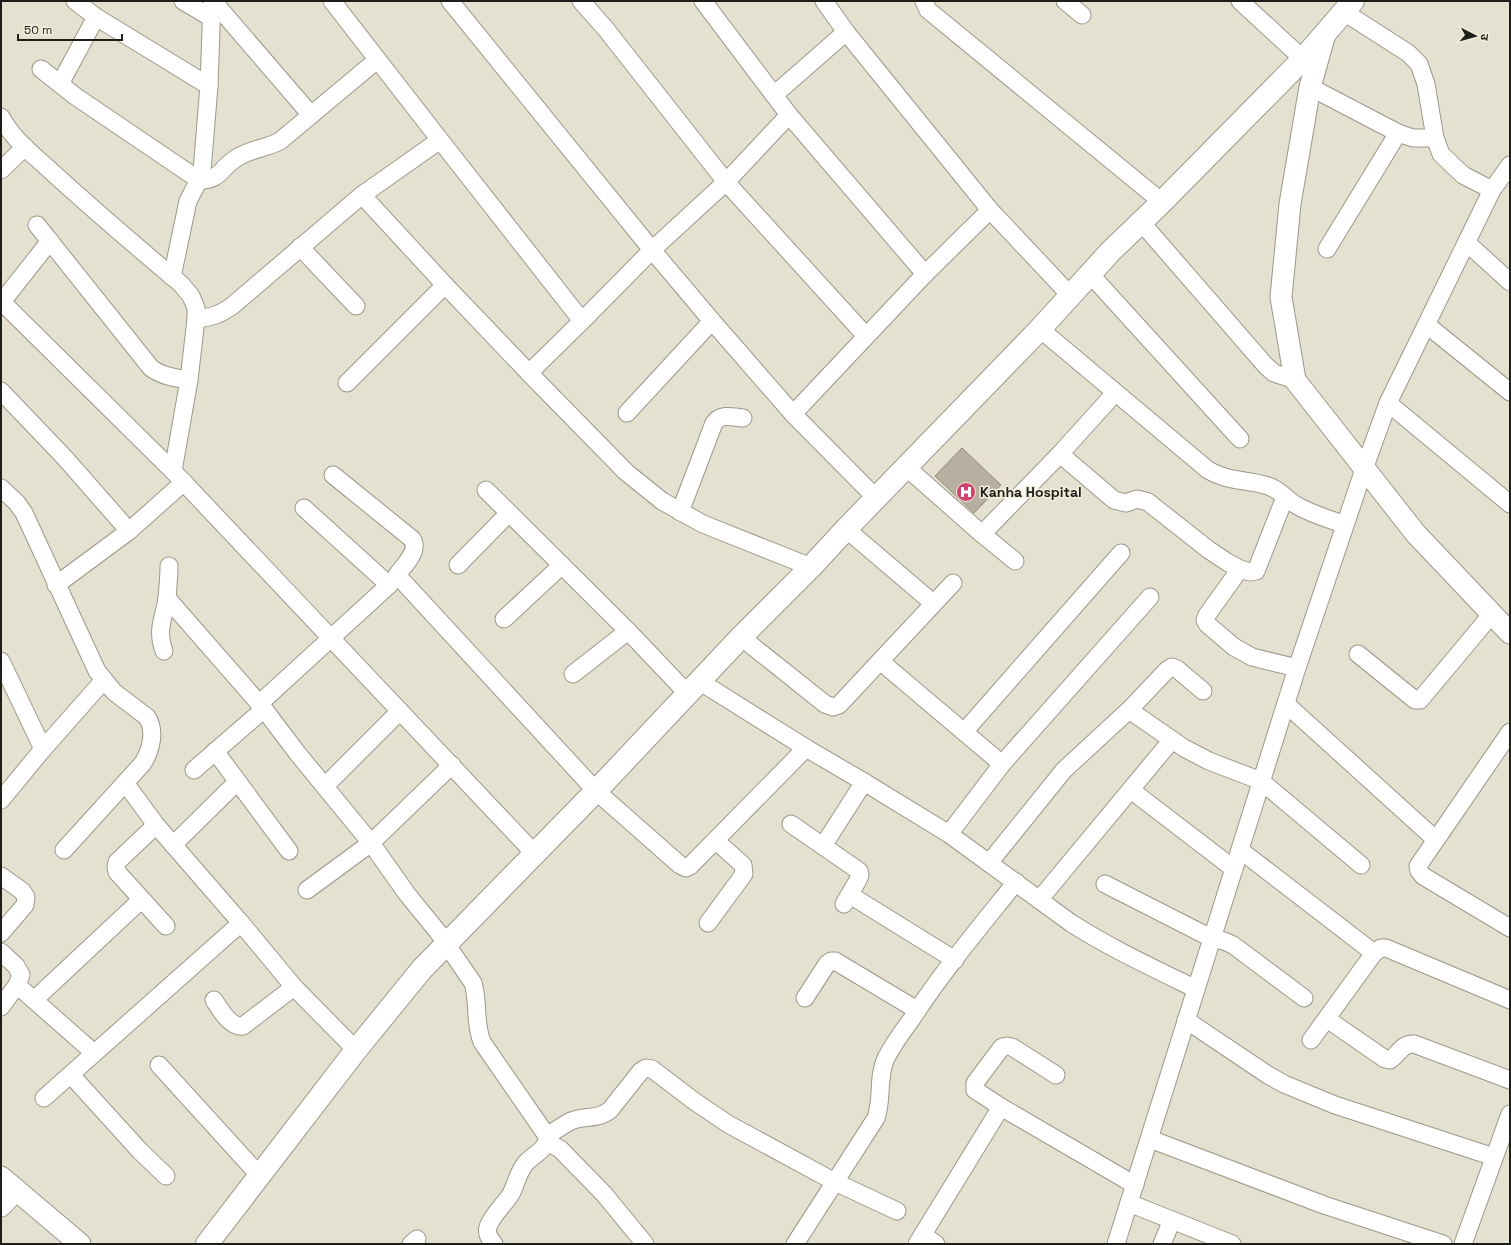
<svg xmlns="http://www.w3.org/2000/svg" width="1511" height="1245" font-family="'Space Grotesk','Noto Sans Devanagari',sans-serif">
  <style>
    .building { fill: #b8afa1; stroke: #938a7d }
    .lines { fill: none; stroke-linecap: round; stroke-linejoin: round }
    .minor-casing { stroke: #9b9889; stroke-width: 19 }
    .tertiary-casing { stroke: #9b9889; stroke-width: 23 }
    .secondary-casing { stroke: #9b9889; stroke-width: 24 }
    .minor { stroke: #fff; stroke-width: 17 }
    .tertiary { stroke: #fff; stroke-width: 21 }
    .secondary { stroke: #fff; stroke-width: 22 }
    .labels { text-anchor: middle; stroke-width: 3; stroke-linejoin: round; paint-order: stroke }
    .poi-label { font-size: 14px; font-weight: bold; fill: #1e1d17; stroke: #f2eede; text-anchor: start }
  </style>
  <rect width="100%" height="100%" fill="#e5e1d1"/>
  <path class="building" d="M962 448 1001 485 974 513 935 476Z"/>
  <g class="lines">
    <defs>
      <g id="minor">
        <path d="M75 1 96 17 209 86"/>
        <path d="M183 1 210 17"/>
        <path d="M213 1 311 115"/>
        <path d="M332 1 440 140"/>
        <path d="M450 1 652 250 712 321 793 414 876 498"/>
        <path d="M581 1 605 28 726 182 866 336"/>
        <path d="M703 1 789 115 925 274 990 210"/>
        <path d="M824 1 846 32 990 210 1070 295"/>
        <path d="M924 1 928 10 1162 202"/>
        <path d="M1065 1 1082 15"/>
        <path d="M1240 1 1303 59"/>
        <path d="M1344 12 1408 53 1419 64 1426 84 1435 138 1441 154 1463 175 1492 190"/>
        <path d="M41 69 75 96 199 180C222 181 221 165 240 156 252 149 267 148 280 141L377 60"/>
        <path d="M60 84 96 17"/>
        <path d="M1310 87 1398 133 1413 138H1435"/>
        <path d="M774 95 846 32"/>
        <path d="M1 117C13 140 35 156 53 173 95 211 138 248 181 284L191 296 196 308V319L189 380 173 471"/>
        <path d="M1 170 25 147"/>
        <path d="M1141 222 1266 366 1274 373 1295 380"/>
        <path d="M37 225 151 368C162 376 175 378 189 380"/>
        <path d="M1467 243 1510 282"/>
        <path d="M300 247 356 306"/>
        <path d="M1327 249 1398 133"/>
        <path d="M1090 274 1240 439"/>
        <path d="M172 277 188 201 199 180 202 171 209 86 212 1"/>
        <path d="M2 302 173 471 534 853"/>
        <path d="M1 303 50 241"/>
        <path d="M196 319C212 317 219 315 232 306L362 195"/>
        <path d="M582 321 529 373 445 285 362 195 440 140 582 321 652 250 726 182 789 115"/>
        <path d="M1427 325 1510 392"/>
        <path d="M1040 329 1208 470C1228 482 1247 479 1268 486 1279 489 1286 499 1296 505 1311 514 1329 519 1345 525"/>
        <path d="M529 373 626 472 662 501 703 524 811 567"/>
        <path d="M347 383 445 285"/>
        <path d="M1 391 65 458 129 531"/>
        <path d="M1388 403 1510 504"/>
        <path d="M627 413 712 321"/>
        <path d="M793 414 925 274"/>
        <path d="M1060 454 1114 500 1126 503 1137 499 1148 502 1209 550 1227 562 1240 569 1250 572 1256 571 1258 566 1285 497"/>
        <path d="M906 467 982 534 1015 561"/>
        <path d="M333 475 412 539C420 551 404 565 397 575L596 791 680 865 686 868 690 866 806 748"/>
        <path d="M1 488 17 503 24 513 97 671 114 692 147 717C156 731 151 750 143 763L64 850"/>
        <path d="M486 490 628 631 687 693"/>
        <path d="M304 508 389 585 396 577"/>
        <path d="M680 512 714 423C721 413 732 417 743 418"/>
        <path d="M846 529 933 603"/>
        <path d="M982 534 1060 454 1115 393"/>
        <path d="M458 565 509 513"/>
        <path d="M1240 569 1207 615 1205 620 1207 624 1234 647 1252 657 1297 668"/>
        <path d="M56 585 129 531 184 482"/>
        <path d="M167 598 264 709 298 754 371 843 407 894 438 932 473 983C479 1002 474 1022 482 1042L547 1136C548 1150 533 1154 525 1164 518 1173 516 1184 511 1194 504 1205 492 1215 488 1227 486 1234 490 1239 494 1244"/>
        <path d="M504 619 562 565"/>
        <path d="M741 637 825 704 833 707 839 705 953 583"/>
        <path d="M164 651C156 629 164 619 167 598 168 587 169 576 169 566"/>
        <path d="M1358 654 1415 700H1420L1492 614"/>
        <path d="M1 661 43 749"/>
        <path d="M880 661 1002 764"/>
        <path d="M573 674 628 631"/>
        <path d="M699 681 806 748 864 782 949 834 1071 923C1110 948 1153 968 1196 989"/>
        <path d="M259 704 389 585"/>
        <path d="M1286 704 1435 839"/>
        <path d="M1129 710 1184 748 1209 761 1261 781 1361 865"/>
        <path d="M964 732 1121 553"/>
        <path d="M1510 732 1418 866 1419 871 1423 876 1510 928"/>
        <path d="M215 751 289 851"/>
        <path d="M194 770 264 709"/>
        <path d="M126 784 156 825 241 923 294 987 356 1050"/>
        <path d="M325 786 400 711"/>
        <path d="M1131 790 1234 869"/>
        <path d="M1 800 43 749 104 680"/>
        <path d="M791 824 859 871 860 875 858 880 844 904"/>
        <path d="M156 825 117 862 116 867 117 872 166 926"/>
        <path d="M949 834 1002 764 1150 597"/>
        <path d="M173 845 237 782"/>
        <path d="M823 846 864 782"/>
        <path d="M1240 850 1374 953"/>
        <path d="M989 863 1064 770 1129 710 1167 670 1172 667 1177 669 1203 691"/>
        <path d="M1 876 22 891 26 897 25 905 1 933"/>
        <path d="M1105 884 1211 938 1224 941 1233 945 1304 998"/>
        <path d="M307 890 371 843 452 765"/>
        <path d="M850 895 955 960"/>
        <path d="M1039 900 1171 741"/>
        <path d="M708 923 744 874 743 865 716 841"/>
        <path d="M1 952 16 966 21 975 17 985 1 1007"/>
        <path d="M17 985 94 1053"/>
        <path d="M805 998 827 964 831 961H835L917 1010"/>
        <path d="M34 1000 141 900"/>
        <path d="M214 1000C220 1009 230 1028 243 1026L294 987"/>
        <path d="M1327 1019 1385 1059 1390 1060C1399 1054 1402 1043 1414 1044L1510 1080"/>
        <path d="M1186 1020 1268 1075 1284 1084 1335 1105 1494 1157"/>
        <path d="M1311 1040 1374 953 1381 948H1386L1510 1000"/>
        <path d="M159 1065 259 1175"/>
        <path d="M71 1075 140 1151 166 1176"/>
        <path d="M1056 1075 1012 1047 1007 1046 1002 1047 975 1083V1090L1001 1107 1135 1185"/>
        <path d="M44 1098 241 923"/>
        <path d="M547 1136C555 1131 563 1125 571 1121 585 1115 598 1120 610 1110L641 1071 646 1068 652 1069 694 1101 728 1124 835 1182 897 1211"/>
        <path d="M1150 1139 1324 1205 1443 1244"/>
        <path d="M547 1142 560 1149 604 1194 645 1244"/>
        <path d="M1129 1203 1232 1244"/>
        <path d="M923 1235 936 1244"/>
        <path d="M411 1244 417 1239"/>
        <path d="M795 1244 876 1118C883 1098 877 1078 886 1058 893 1045 902 1032 911 1020 942 972 980 927 1016 882"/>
        <path d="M917 1244 1001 1107"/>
        <path d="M1116 1244 1297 668 1364 469 1388 403 1492 190 1510 165"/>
        <path d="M1162 1244 1172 1220"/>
        <path d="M1463 1244 1510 1114"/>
      </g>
      <g id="tertiary">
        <path d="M1325 34 1310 87 1290 204 1281 297 1295 380 1416 534 1510 633"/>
        <path d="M1 1177 80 1244"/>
        <path d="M1 1206 16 1190"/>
      </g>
      <path id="secondary" d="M207 1244 356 1050 422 969 596 791 741 637 811 567 846 529 1040 329 1110 252 1162 202 1303 59 1353 1"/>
    </defs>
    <use href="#minor" class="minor-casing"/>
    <use href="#tertiary" class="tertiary-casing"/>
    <use href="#secondary" class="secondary-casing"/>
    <use href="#minor" class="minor"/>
    <use href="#tertiary" class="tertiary"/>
    <use href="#secondary" class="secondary"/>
  </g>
  <defs>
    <symbol id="hospital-disc" viewBox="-11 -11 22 22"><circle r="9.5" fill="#d1436e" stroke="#f2eede"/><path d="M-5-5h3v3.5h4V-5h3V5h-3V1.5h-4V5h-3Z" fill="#fff"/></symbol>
  </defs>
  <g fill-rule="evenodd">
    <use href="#hospital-disc" x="955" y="481" width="22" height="22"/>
  </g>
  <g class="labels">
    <g class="poi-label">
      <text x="980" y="497">Kanha Hospital</text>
    </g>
  </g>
  <rect width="1511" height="1245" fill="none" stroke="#1e1d17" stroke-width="4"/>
  <g transform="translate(1475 36) rotate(96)" stroke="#f2eede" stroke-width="3" paint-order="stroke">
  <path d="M0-3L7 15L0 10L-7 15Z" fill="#1e1d17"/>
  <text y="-6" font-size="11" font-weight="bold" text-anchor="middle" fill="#1e1d17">उ</text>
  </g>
  <path d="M18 34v6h104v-6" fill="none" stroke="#1e1d17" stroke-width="2"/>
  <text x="24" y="34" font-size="12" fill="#1e1d17" stroke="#f2eede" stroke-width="3" paint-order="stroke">50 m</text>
</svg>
